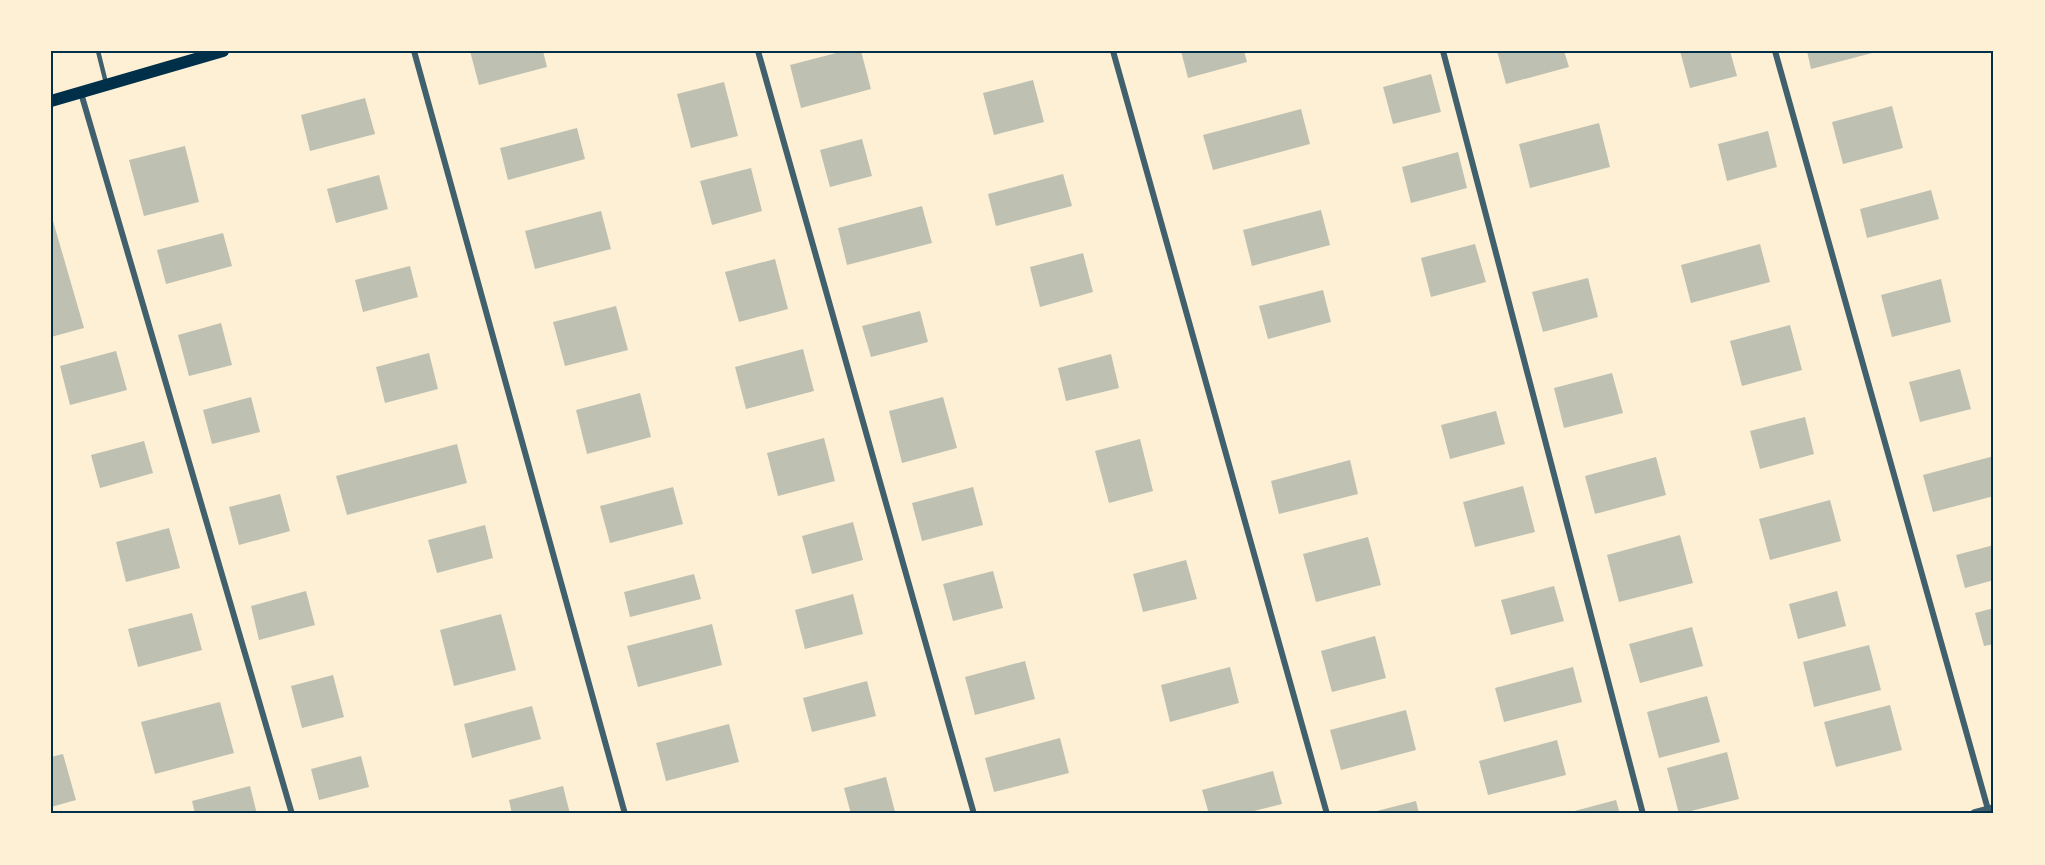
<svg xmlns="http://www.w3.org/2000/svg" width="2045" height="865" font-family="'DejaVu Sans',sans-serif">
  <style>
    .building { fill: #bec0b2 }
    .lines { fill: none; stroke-linecap: round; stroke-linejoin: round }
    .service { stroke: #3f606c; stroke-width: 4.5 }
    .minor { stroke: #3f606c; stroke-width: 6 }
    .tertiary { stroke: #3f606c; stroke-width: 10 }
    .secondary { stroke: #003049; stroke-width: 12 }
    .neatline { fill: none; stroke: #003049; stroke-width: 2 }
  </style>
  <rect width="100%" height="100%" fill="#fdf0d5"/>
  <g class="building">
    <path d="M470 51H543L547 67 479 85Z"/>
    <path d="M844 51H861L871 89 801 108 790 65Z"/>
    <path d="M1181 51H1244L1247 62 1188 78Z"/>
    <path d="M1497 51H1564L1569 67 1506 84Z"/>
    <path d="M1680 51H1730L1737 76 1690 88Z"/>
    <path d="M1807 51H1876V52L1811 69Z"/>
    <path d="M1431 74 1441 112 1393 124 1383 87Z"/>
    <path d="M1033 80 1044 122 994 135 983 93Z"/>
    <path d="M724 82 738 136 691 148 677 94Z"/>
    <path d="M365 98 375 134 310 151 301 115Z"/>
    <path d="M1892 106 1903 148 1843 164 1832 122Z"/>
    <path d="M1301 109 1310 144 1213 170 1203 135Z"/>
    <path d="M1599 123 1610 167 1530 188 1519 144Z"/>
    <path d="M577 128 585 159 508 180 500 148Z"/>
    <path d="M1768 131 1777 167 1727 181 1718 144Z"/>
    <path d="M862 139 872 176 830 187 820 150Z"/>
    <path d="M185 146 199 202 144 216 129 160Z"/>
    <path d="M1458 152 1467 188 1411 203 1402 167Z"/>
    <path d="M751 168 762 211 712 225 700 181Z"/>
    <path d="M1063 174 1072 206 996 226 988 194Z"/>
    <path d="M379 175 388 209 336 223 327 189Z"/>
    <path d="M1931 190 1939 219 1867 238 1860 209Z"/>
    <path d="M922 206 932 243 847 265 838 228Z"/>
    <path d="M1321 210 1330 245 1252 266 1243 230Z"/>
    <path d="M601 211 611 249 535 269 525 231Z"/>
    <path d="M51 214 84 328 51 337Z"/>
    <path d="M223 233 232 266 166 284 157 250Z"/>
    <path d="M1475 244 1486 282 1431 297 1421 258Z"/>
    <path d="M1760 244 1770 282 1691 303 1681 265Z"/>
    <path d="M1083 253 1093 292 1040 307 1030 267Z"/>
    <path d="M775 259 788 309 739 322 725 272Z"/>
    <path d="M410 266 418 297 363 312 355 280Z"/>
    <path d="M1588 278 1598 317 1543 332 1532 292Z"/>
    <path d="M1941 279 1951 322 1892 337 1881 295Z"/>
    <path d="M1323 290 1331 322 1268 339 1259 306Z"/>
    <path d="M616 306 628 350 565 366 553 322Z"/>
    <path d="M920 311 928 342 871 357 862 326Z"/>
    <path d="M221 323 232 365 189 376 178 335Z"/>
    <path d="M1790 325 1802 370 1742 386 1730 341Z"/>
    <path d="M803 349 814 391 746 409 735 367Z"/>
    <path d="M116 351 127 390 70 405 60 366Z"/>
    <path d="M429 353 438 389 385 403 376 367Z"/>
    <path d="M1111 354 1119 388 1066 401 1058 368Z"/>
    <path d="M1960 369 1971 409 1920 422 1909 382Z"/>
    <path d="M1612 373 1623 413 1564 428 1554 388Z"/>
    <path d="M640 393 651 437 587 454 576 410Z"/>
    <path d="M251 397 260 432 212 444 203 410Z"/>
    <path d="M943 397 957 448 902 463 889 411Z"/>
    <path d="M1496 411 1505 444 1450 459 1441 425Z"/>
    <path d="M1805 417 1814 454 1760 469 1750 431Z"/>
    <path d="M824 438 835 481 778 496 767 453Z"/>
    <path d="M1140 439 1153 491 1109 503 1095 451Z"/>
    <path d="M144 441 153 473 100 488 91 455Z"/>
    <path d="M457 444 467 483 347 515 336 476Z"/>
    <path d="M1994 456V496L1933 512 1923 475Z"/>
    <path d="M1656 457 1666 495 1595 514 1585 476Z"/>
    <path d="M1350 460 1358 494 1279 514 1271 481Z"/>
    <path d="M1523 486 1535 532 1475 547 1463 502Z"/>
    <path d="M673 487 683 524 610 543 600 506Z"/>
    <path d="M973 487 983 525 922 541 912 503Z"/>
    <path d="M280 494 290 531 239 545 229 507Z"/>
    <path d="M1830 500 1841 541 1770 560 1759 519Z"/>
    <path d="M853 522 863 560 812 574 802 536Z"/>
    <path d="M485 525 493 558 437 573 428 540Z"/>
    <path d="M169 528 180 568 126 582 116 542Z"/>
    <path d="M1680 535 1693 583 1619 602 1607 555Z"/>
    <path d="M1368 537 1381 585 1316 602 1303 554Z"/>
    <path d="M1994 545V580L1965 588 1956 555Z"/>
    <path d="M1186 560 1197 599 1143 612 1133 574Z"/>
    <path d="M993 571 1003 608 953 621 943 584Z"/>
    <path d="M694 574 701 599 630 617 624 592Z"/>
    <path d="M1554 586 1564 621 1511 635 1501 600Z"/>
    <path d="M306 591 315 625 259 640 251 606Z"/>
    <path d="M1837 591 1846 626 1798 639 1789 604Z"/>
    <path d="M853 594 863 634 805 649 795 610Z"/>
    <path d="M1994 608V644L1984 646 1975 613Z"/>
    <path d="M192 613 202 650 138 667 128 629Z"/>
    <path d="M501 614 516 670 454 686 440 630Z"/>
    <path d="M712 624 722 665 638 687 627 646Z"/>
    <path d="M1692 627 1703 666 1640 683 1629 644Z"/>
    <path d="M1375 636 1386 678 1332 692 1321 651Z"/>
    <path d="M1869 645 1881 690 1814 707 1803 662Z"/>
    <path d="M1025 661 1035 699 975 715 965 677Z"/>
    <path d="M1230 667 1239 703 1170 722 1161 685Z"/>
    <path d="M1573 667 1582 702 1504 722 1495 688Z"/>
    <path d="M333 675 344 717 302 728 291 686Z"/>
    <path d="M867 681 876 716 812 732 803 698Z"/>
    <path d="M1707 696 1720 742 1659 758 1647 712Z"/>
    <path d="M220 702 234 753 155 774 141 722Z"/>
    <path d="M1890 705 1902 750 1836 767 1824 722Z"/>
    <path d="M532 706 541 739 472 758 464 724Z"/>
    <path d="M1406 710 1416 750 1341 770 1330 730Z"/>
    <path d="M729 724 739 762 666 781 656 743Z"/>
    <path d="M1060 738 1069 773 994 792 985 758Z"/>
    <path d="M1557 740 1566 775 1488 795 1479 761Z"/>
    <path d="M1727 752 1739 799 1679 814 1667 768Z"/>
    <path d="M63 754 76 800 51 807V757Z"/>
    <path d="M361 756 369 787 319 800 311 769Z"/>
    <path d="M1273 771 1282 804 1242 814H1209L1202 790Z"/>
    <path d="M886 777 895 812 851 814 844 788Z"/>
    <path d="M250 786 257 814H195L192 801Z"/>
    <path d="M563 786 570 814H512L509 800Z"/>
    <path d="M1616 800 1620 814H1567V813Z"/>
    <path d="M1416 801 1419 814H1369V813Z"/>
  </g>
  <g class="lines">
    <path class="service" d="M98 51 106 83"/>
    <g class="minor">
      <path d="M414 51 625 814"/>
      <path d="M758 51 974 814"/>
      <path d="M1113 51 1327 814"/>
      <path d="M1443 51 1643 814"/>
      <path d="M1775 51 1989 813"/>
      <path d="M81 93 292 814"/>
    </g>
    <path class="tertiary" d="M1975 814 1994 809"/>
    <path class="secondary" d="M51 101 223 51"/>
  </g>
  <rect width="2045" height="865" fill="none" stroke="#fdf0d5" stroke-width="105"/>
  <rect x="52" y="52" width="1940" height="760" class="neatline"/>
</svg>
